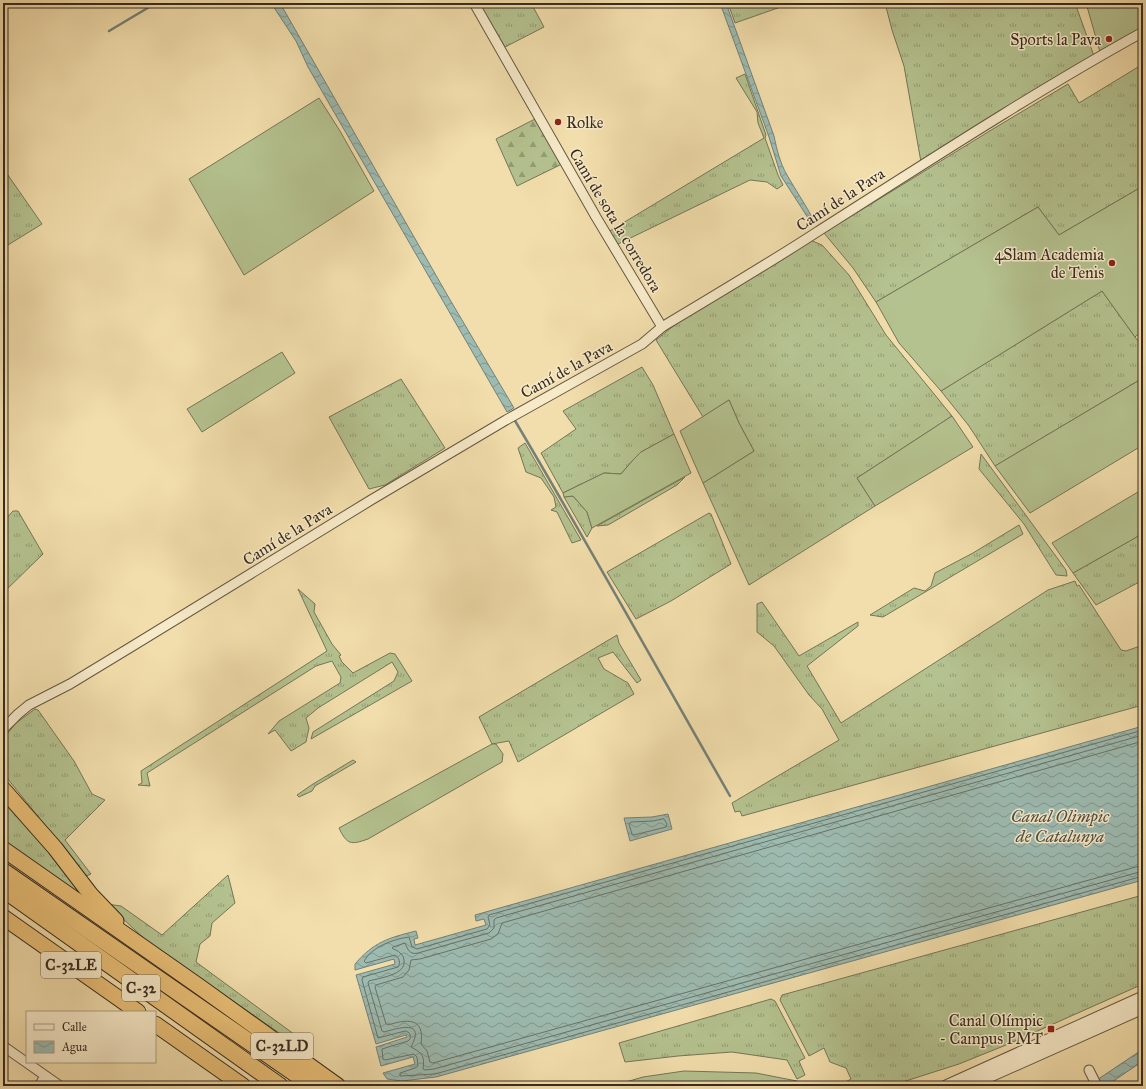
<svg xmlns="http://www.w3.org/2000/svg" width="1146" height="1089" font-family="'IM FELL Great Primer',serif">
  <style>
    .grass { fill: url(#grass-tufts); stroke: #767658 }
    .forest { fill: url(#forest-firs); stroke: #767658 }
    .garden { fill: #b4c28f; stroke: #767658 }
    .water { fill: url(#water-waves); stroke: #758177 }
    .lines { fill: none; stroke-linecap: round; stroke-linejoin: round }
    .shore { stroke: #6a7368; stroke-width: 1 }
    .stream { stroke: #758177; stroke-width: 2.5 }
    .minor-casing { stroke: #665843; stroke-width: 11 }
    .tertiary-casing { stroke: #665843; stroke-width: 13 }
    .trunk-casing { stroke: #382b20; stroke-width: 17 }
    .motorway-casing { stroke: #382b20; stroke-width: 18 }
    .minor { stroke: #f7eac9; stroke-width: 9 }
    .tertiary { stroke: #f7eac9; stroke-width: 11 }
    .trunk { stroke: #e9bf76; stroke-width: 15 }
    .motorway { stroke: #e9bf76; stroke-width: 16 }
    .poi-dot { fill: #8f2418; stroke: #f7eac9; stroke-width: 1.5 }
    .labels { text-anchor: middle; stroke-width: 3; stroke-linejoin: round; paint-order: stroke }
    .shield { fill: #f7eac9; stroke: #716453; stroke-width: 1 }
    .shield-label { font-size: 15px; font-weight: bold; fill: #382b20 }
    .poi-label { font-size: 16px; fill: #382b20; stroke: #f7eac9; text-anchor: end }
    .street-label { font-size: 16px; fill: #382b20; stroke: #f7eac9 }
    .water-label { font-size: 17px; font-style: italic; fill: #514f44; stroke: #f7eac9 }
  </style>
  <defs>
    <pattern id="grass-tufts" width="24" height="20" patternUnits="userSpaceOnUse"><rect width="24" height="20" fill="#b4c28f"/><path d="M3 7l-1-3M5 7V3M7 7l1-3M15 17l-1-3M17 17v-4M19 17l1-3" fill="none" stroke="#939e74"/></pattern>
    <pattern id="forest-firs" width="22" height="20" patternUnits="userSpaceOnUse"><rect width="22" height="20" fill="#b4c28f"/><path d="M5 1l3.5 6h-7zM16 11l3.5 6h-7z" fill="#939e74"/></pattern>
    <pattern id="water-waves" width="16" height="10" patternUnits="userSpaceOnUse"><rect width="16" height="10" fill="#9dbbb1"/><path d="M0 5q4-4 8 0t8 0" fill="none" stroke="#819890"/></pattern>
  </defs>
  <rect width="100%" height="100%" fill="#f2deac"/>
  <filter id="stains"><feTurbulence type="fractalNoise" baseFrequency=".005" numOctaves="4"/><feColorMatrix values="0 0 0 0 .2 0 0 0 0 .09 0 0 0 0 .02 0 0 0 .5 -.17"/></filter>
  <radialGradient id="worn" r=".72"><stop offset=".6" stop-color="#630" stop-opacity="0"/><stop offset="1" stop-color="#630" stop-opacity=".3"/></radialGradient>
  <g class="grass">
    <path d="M479 3H531L544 27 505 47Z"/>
    <path d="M728 3H792L735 23Z"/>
    <path d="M885 3H1075L1094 56 921 162 904 66 892 30Z"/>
    <path d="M1143 64V186L1059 235 1038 207 876 302 853 268 824 233 988 132 1068 84 1079 103Z"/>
    <path d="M745 74 766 135 765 138 778 175 783 185 777 189 767 182 750 180 616 245 608 232 764 138 758 123 757 112 736 78Z"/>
    <path d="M3 168 42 224 3 248Z"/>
    <path d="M810 240 822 245 849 275 886 335 952 416 857 478 875 506 749 585 703 483 754 451 739 423 729 400 703 417 656 340 686 316Z"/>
    <path d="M1102 291 1143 348V378L995 466 969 426 941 391Z"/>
    <path d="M642 367 653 385 674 434 641 452 633 460 621 474 604 473 563 493 541 453 576 429 563 411Z"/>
    <path d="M401 379 445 448 385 485 369 489 329 417Z"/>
    <path d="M525 443 581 540 572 543 557 512 551 510 556 507 554 497 541 478 526 472 518 448Z"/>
    <path d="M981 454 1066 570 1067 576 1056 575 1024 524 979 469Z"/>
    <path d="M685 477 677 485 608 525 597 526Z"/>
    <path d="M573 496 587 512 592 528 587 537 564 497Z"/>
    <path d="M13 511H18L43 554 3 593V522Z"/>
    <path d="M709 513 711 514 731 564 671 601 636 619 607 572Z"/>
    <path d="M1019 525 1023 534 883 617 870 615 914 588 925 591 931 586 935 573 973 553Z"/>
    <path d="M1143 532V580L1096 605 1073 573 1135 538Z"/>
    <path d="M1075 581 1077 586 1079 585 1121 650 1126 651 1143 645V705L742 816 740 811 735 812 732 803 839 740 822 709 809 695 774 646 757 632V604L762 602 799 656 858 622V626L807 666 841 723 1048 590Z"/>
    <path d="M298 589 315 604 314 612 332 644 341 655 339 656 342 662 353 673 390 653 395 654 412 681 311 739 313 732 394 681 398 672 392 662 318 708 306 718 309 728 306 742 291 751 275 730 268 734 279 721 340 683 341 677 332 661 316 666 147 773 150 786 138 785 142 783 141 771 327 651Z"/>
    <path d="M617 635 619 643 641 680 637 683 613 652 598 658 604 669 628 683 634 694 518 762 509 741 492 744 479 717Z"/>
    <path d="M35 709 38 710 74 761 92 794 105 800 65 840 91 874 84 877 57 840 3 773V739L16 723Z"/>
    <path d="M353 760 356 762 315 786 312 791 299 797 297 795 313 784Z"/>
    <path d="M3 798 18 813 91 904 3 841Z"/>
    <path d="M228 875 235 903 212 923 210 936 200 944 196 962 302 1040 313 1054 285 1037 148 942 107 904 121 906 162 935Z"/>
    <path d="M1143 895V984L1006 1045 959 1064 890 1086H840V1085L851 1079 846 1068 830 1062 824 1048 809 1056 780 1000 782 995Z"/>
    <path d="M771 999 775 1001 805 1058 799 1061 805 1075 797 1079 787 1060 732 1052 678 1056 625 1062 619 1043Z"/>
  </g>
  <path class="forest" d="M535 119 562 164 517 186 496 139Z"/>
  <g class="garden">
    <path d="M1086 3H1143V27L1100 52Z"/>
    <path d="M319 98 340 131 374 191 244 275 189 179Z"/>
    <path d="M1143 186V330L1135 337 1102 291 941 391 899 343 876 302 1038 207 1059 235Z"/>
    <path d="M282 352 295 373 202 432 187 409Z"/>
    <path d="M1143 378V445L1030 513 995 466Z"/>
    <path d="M729 400 739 423 754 451 703 483 680 431Z"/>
    <path d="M952 416 973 447 875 506 857 478Z"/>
    <path d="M674 434 691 473 592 528 587 512 573 496 564 497 563 493 604 473 621 474 633 460 641 452Z"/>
    <path d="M1143 489V532L1135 538 1073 573 1052 543Z"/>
    <path d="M492 744H496L503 754 502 762 368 839C351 845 347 845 339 828Z"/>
    <path d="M684 1071 756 1073 797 1081 800 1086H612L643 1077Z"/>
  </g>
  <g class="water">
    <path d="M271 3H280L449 298 514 408 507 412 308 67 296 41Z"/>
    <path d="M720 3H726L774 136C777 150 780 163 787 175 796 191 806 205 814 221L812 223 810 221 781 176 769 137Z"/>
    <path d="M1143 726V880L436 1077 402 1081 387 1079 383 1073 415 1064 413 1057 381 1066 376 1047 407 1037 406 1035 376 1044 356 975 395 964 394 959 355 970V964C374 942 388 938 416 931L418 938 414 939 415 945 486 925 484 919 476 921 475 915Z"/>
    <path d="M668 814 672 829 630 841 624 818 652 817Z"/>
    <path d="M1143 1049V1061L1106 1086H1088Z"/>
  </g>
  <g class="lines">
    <g class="shore">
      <path d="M1143 730 489 915 488 917 490 925 487 929 417 949 412 947 409 937C393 939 372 947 364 961L366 963 395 955C399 957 401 963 398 967L363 977 362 980 378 1038 405 1031C410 1032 411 1035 410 1039L408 1041 382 1049 383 1059 385 1060 414 1054 417 1057 418 1066 415 1068 400 1073V1076L435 1074 1143 876"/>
      <path d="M1143 735 496 918 494 920V928L489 933 418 953C410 955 408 950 405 943L393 947 392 948C394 950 398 950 400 953 403 955 404 958 404 961 406 975 379 978 369 981L368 983 382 1031 384 1032C399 1028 426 1019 411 1047 422 1053 425 1055 423 1069L425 1070 434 1069 1143 871"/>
      <path d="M1143 741 502 923 498 934 491 939 420 959 411 960 409 970 403 977 376 985 375 987 386 1024 388 1025C407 1019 425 1017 421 1044L427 1051 430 1062 433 1063 1143 865"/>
      <path d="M664 819 667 824 666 827 634 835 632 834 629 824 631 822 653 821Z"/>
    </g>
    <g class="stream">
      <path d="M109 31 156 3"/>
      <path d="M514 419C588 544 658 670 730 796"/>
    </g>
    <defs>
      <g id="minor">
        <path d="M474 3 596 217 662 327"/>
        <path d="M3 729 18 714 29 705 70 684 131 647 371 500 506 420 642 344 662 327C714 296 766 265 817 232 924 164 1031 94 1143 32"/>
        <path d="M3 1046 60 1086"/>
        <path d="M1089 1070 1097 1086"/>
        <path d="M39 1086 45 1076"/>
      </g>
      <g id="tertiary">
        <path d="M946 1086 1143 997"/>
        <path d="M968 1086 1143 1008"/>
      </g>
      <g id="trunk">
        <path d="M3 789 55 848 91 895 116 921"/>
        <path d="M3 849 200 987 338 1086"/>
        <path d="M3 917 138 1012"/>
        <path d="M155 1024 243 1086"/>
      </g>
      <g id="motorway">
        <path d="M3 871 313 1086"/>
        <path d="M3 889 280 1086"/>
      </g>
    </defs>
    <use href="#minor" class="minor-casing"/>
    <use href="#tertiary" class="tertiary-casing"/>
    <use href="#trunk" class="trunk-casing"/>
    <use href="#motorway" class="motorway-casing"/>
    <use href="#minor" class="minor"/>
    <use href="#tertiary" class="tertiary"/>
    <use href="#trunk" class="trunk"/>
    <use href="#motorway" class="motorway"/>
  </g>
  <g class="poi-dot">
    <circle cx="1109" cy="39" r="4"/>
    <circle cx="558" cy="122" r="4"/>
    <circle cx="1112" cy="263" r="4"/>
    <rect x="1047" y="1025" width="8" height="8" rx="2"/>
  </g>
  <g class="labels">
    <g class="shield">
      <rect x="41" y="952" width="60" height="26" rx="3"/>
      <rect x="122" y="975" width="38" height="26" rx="3"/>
      <rect x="251" y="1033" width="62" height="26" rx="3"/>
    </g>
    <g class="shield-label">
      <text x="71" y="970">C-32LE</text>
      <text x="141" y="993">C-32</text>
      <text x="282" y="1051">C-32LD</text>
    </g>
    <g class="poi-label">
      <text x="1101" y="45">Sports la Pava</text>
      <text x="566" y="128" text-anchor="start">Rolke</text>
      <text x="1104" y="260">4Slam Academia<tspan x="1104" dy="18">de Tenis</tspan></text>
      <text x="1043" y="1026">Canal Olímpic<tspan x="1043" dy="18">- Campus PMT</tspan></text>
    </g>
    <g class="street-label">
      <text transform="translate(840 199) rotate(-33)" y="6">Camí de la Pava</text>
      <text transform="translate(616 220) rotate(59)" y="6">Camí de sota la corredora</text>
      <text transform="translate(566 369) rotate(-29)" y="6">Camí de la Pava</text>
      <text transform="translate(287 534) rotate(-32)" y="6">Camí de la Pava</text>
    </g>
    <g class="water-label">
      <text x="1060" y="822">Canal Olimpic<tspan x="1060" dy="20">de Catalunya</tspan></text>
    </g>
  </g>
  <rect width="1146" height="1089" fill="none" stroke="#f2deac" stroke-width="16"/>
  <rect x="4" y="4" width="1138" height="1081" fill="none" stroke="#382b20" stroke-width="2"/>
  <rect x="8" y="8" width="1130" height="1073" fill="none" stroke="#382b20"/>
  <rect x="26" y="1011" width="130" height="52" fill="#f7eac9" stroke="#ab9e85"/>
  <rect x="34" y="1024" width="20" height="6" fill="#f7eac9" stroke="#ab9e85"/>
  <text x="62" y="1031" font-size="12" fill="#382b20">Calle</text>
  <rect x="34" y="1041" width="20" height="12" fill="url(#water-waves)" stroke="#ab9e85"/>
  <text x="62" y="1051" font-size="12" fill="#382b20">Agua</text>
  <rect width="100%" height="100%" filter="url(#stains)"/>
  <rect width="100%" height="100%" fill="url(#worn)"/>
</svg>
